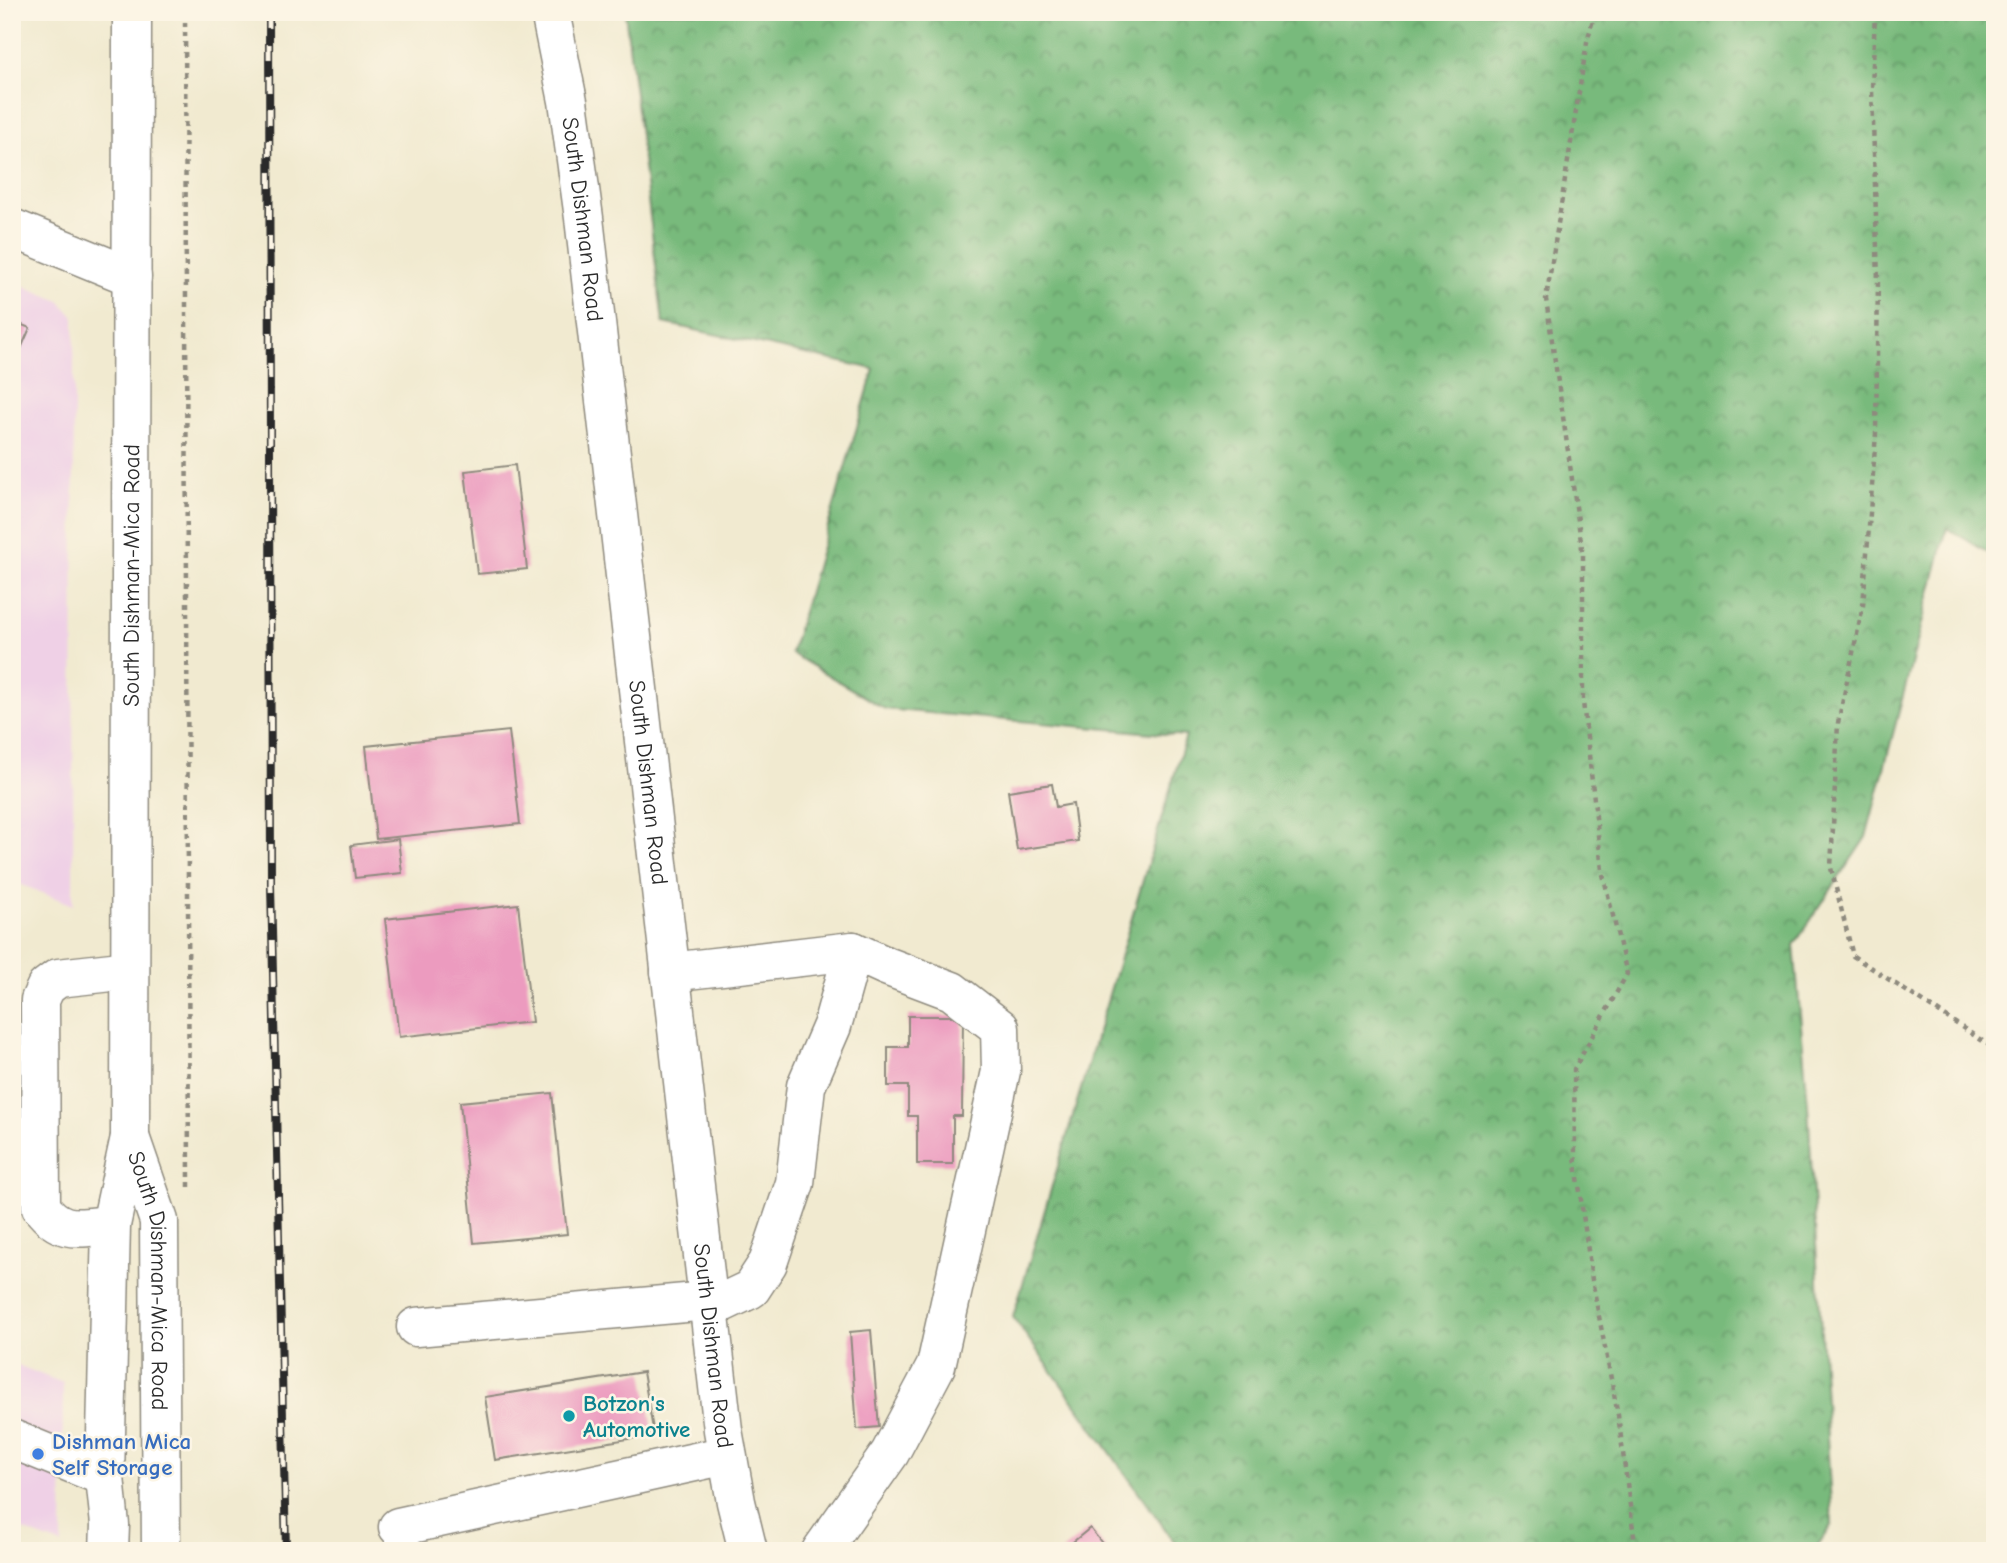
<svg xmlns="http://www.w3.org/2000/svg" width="2007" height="1563" font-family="'Comic Neue',sans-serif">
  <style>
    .built { fill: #efd0e6 }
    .forest { fill: url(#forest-crowns); stroke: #527254; stroke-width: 2 }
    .building { fill: #ec9bbf }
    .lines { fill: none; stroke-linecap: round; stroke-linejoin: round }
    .minor-casing { stroke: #8e8a7e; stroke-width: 41 }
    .major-casing { stroke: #8e8a7e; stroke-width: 41 }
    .path { stroke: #8e8a7e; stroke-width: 4.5; stroke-dasharray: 5 5; stroke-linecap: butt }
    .minor { stroke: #fff; stroke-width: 38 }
    .major { stroke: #fff; stroke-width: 38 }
    .rail-casing { stroke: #2b2b2b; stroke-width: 8 }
    .rail { stroke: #fcf5e5; stroke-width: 5; stroke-dasharray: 16; stroke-linecap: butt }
    .culture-dot { fill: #0f9aa8; stroke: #fcf5e5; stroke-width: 2.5 }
    .shop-dot { fill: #3f7fe0; stroke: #fcf5e5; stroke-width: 2.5 }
    .labels { text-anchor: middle; stroke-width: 5; stroke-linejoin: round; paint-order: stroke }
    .street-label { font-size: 23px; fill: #2b2b2b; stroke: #fcf5e5 }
    .culture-label { font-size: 23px; font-weight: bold; fill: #0d838f; stroke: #fcf5e5; text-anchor: start }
    .shop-label { font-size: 23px; font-weight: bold; fill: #366cbe; stroke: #fcf5e5; text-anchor: start }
  </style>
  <defs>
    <pattern id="forest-crowns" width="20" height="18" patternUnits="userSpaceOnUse" patternTransform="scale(1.75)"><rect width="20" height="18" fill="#78ba7c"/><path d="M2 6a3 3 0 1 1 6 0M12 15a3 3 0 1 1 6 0" fill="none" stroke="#639766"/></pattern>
  </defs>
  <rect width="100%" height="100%" fill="#fcf5e5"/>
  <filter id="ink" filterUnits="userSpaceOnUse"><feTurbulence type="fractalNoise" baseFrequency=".0143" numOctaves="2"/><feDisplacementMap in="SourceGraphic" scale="14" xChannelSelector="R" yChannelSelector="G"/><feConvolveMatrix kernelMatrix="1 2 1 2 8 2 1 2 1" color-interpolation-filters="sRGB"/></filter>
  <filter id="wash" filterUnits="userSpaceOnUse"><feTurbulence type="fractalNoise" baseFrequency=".00686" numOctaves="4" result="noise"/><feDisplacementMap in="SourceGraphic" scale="28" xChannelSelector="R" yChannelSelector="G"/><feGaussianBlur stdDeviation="1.57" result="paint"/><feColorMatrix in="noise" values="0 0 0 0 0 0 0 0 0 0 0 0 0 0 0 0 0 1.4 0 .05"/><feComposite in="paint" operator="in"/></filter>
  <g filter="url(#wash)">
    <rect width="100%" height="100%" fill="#f1ead0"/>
    <g class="built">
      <path d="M12 281 60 301 74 317 73 905 12 881Z"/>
      <path d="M12 1363 63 1383 62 1545 12 1526Z"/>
    </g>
    <path class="forest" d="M625 12H1995V557L1947 528 1866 837 1794 945 1808 1105 1832 1524 1814 1551H1181L1013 1317 1186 736 885 709 791 653 874 369 663 323Z"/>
    <g id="blocks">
      <g class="building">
        <path d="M12 321 30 328 12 369Z"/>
        <path d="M515 465 527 569 477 574 465 471Z"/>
        <path d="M509 731 520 824 376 839 366 746Z"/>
        <path d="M1052 784 1056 807 1073 804 1078 841 1017 850 1008 791Z"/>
        <path d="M398 839 402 873 355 878 351 845Z"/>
        <path d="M518 904 532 1022 399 1037 385 919Z"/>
        <path d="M908 1016H963L962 1116H953V1164H917V1116H908V1086H888V1047H908Z"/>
        <path d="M552 1093 567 1234 474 1243 460 1102Z"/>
        <path d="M871 1330 879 1427 857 1429 850 1332Z"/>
        <path d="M643 1372 654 1435 495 1460 485 1397Z"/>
        <path d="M1090 1528 1108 1551H1062Z"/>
      </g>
    </g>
  </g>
  <g filter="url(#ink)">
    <use href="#blocks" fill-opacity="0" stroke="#8e8a7e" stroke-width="2"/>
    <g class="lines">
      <defs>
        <g id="minor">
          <path id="s1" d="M550 12 568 101 584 218 723 1430 736 1502 748 1551"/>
          <path d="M12 228 132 277"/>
          <path d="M670 972 853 951 886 966 952 991 1000 1028 1001 1071 936 1366 890 1453 821 1551"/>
          <path d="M111 1225C79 1227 62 1235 41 1207L40 1000 46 987 58 978 130 970"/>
          <path d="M709 1309 751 1289 768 1263 795 1183 806 1086 832 1026 853 951"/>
          <path d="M416 1327 708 1301"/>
          <path d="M12 1439 105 1477"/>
          <path d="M398 1527 727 1455"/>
        </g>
        <g id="major">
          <path id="s2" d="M130 1137 159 1221 161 1551"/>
          <path id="s3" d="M109 1551 110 1525 105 1477 111 1225 130 1137 132 12"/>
        </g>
      </defs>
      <use href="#minor" class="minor-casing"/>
      <use href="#major" class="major-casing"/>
      <g class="path">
        <path d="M185 12 189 1190"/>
        <path d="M1595 12 1587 42 1546 299 1583 555V702L1602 870 1627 974 1574 1069 1575 1156 1592 1280 1618 1415 1636 1551"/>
        <path d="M1875 12 1872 90 1878 280 1876 433 1863 606 1838 723 1831 868 1853 956 1995 1049"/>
      </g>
      <use href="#minor" class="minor"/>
      <use href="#major" class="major"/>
      <defs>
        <path id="rail" d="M269 12 271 885 286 1551"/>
      </defs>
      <use href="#rail" class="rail-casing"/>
      <use href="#rail" class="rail"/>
    </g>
  </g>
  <circle class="culture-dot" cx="569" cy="1416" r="7"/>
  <circle class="shop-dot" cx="38" cy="1454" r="7"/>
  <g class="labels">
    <g class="street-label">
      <text dy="8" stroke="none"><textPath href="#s1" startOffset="210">South Dishman Road</textPath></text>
      <text dy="8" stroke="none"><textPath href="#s3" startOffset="978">South Dishman-Mica Road</textPath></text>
      <text dy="8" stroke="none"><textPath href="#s1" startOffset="777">South Dishman Road</textPath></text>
      <text dy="8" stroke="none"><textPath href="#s2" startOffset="147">South Dishman-Mica Road</textPath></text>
      <text dy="8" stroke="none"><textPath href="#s1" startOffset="1344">South Dishman Road</textPath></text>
    </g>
    <g class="culture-label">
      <text x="583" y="1411">Botzon's<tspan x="583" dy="26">Automotive</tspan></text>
    </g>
    <g class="shop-label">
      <text x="52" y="1449">Dishman Mica<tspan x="52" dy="26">Self Storage</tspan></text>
    </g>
  </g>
  <rect width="2007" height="1563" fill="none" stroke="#fcf5e5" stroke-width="42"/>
</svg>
